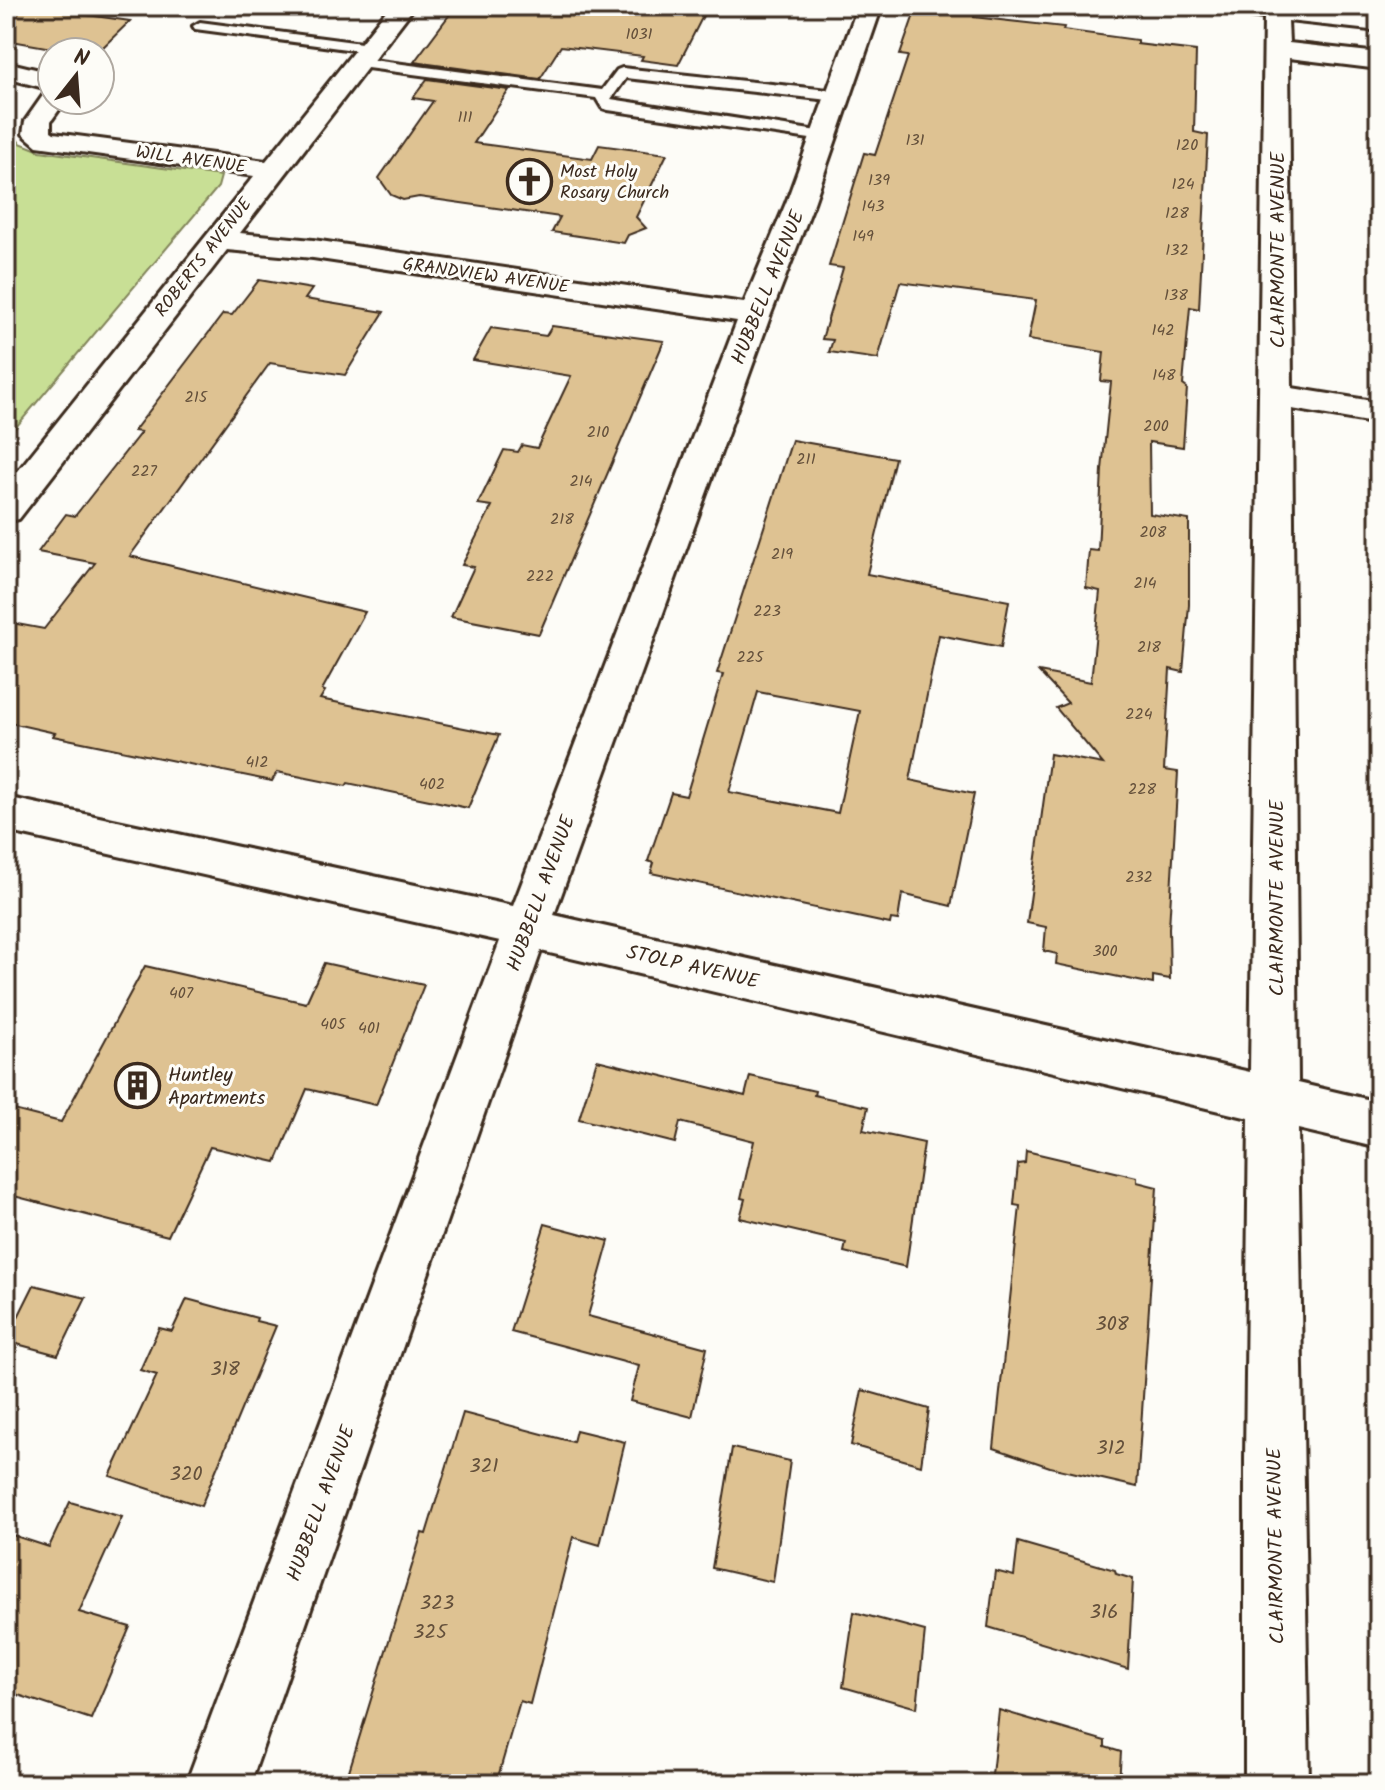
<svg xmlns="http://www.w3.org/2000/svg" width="1385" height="1790" font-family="Kalam,sans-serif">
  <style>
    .green { fill: #c8df95; stroke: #82845a; stroke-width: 2 }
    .building { fill: #dec292; stroke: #3b2a1e; stroke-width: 2; fill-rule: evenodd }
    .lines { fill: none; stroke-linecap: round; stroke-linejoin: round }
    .lane-casing { stroke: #3b2a1e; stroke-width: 6 }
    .street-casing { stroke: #3b2a1e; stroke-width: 6 }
    .lane { fill: #fdfcf7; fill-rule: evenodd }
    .street { fill: #fdfcf7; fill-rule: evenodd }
    .labels { text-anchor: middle; stroke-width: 6; stroke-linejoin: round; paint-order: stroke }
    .number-label { font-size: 16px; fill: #64503b }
    .far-street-label { font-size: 18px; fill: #3b2a1e; stroke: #fdfcf7 }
    .far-poi-label { font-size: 18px; fill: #3b2a1e; stroke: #fdfcf7; text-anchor: start }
    .street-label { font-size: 20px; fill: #3b2a1e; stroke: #fdfcf7 }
    .poi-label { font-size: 20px; fill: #3b2a1e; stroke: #fdfcf7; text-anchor: start }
    .near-number-label { font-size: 20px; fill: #64503b }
  </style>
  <rect width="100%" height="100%" fill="#fdfcf7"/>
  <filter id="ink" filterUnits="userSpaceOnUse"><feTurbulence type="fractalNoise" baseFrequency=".0125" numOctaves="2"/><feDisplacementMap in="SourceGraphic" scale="16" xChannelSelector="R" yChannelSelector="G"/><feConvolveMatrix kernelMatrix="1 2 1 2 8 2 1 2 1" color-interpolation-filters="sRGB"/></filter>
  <g filter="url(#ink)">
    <path class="green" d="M6 126 17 128 14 135 20 143 40 151 221 176 218 187 6 439Z"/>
    <g class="building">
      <path d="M6 6H24L130 21 98 52H74L6 40Z"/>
      <path d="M456 6H708L678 65 641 60 643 56 561 46 540 79 414 62Z"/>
      <path d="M917 6H976L974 17 1064 27 1063 30 1137 40V44L1196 51 1194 132 1208 135 1199 309 1190 307 1183 385 1187 388 1183 447 1149 442 1150 514 1189 520V605L1183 672 1170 669 1164 770 1178 772 1169 928 1170 979 1153 976V984L1056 964 1057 954 1044 951 1046 927 1027 923 1050 754 1103 764 1056 708 1068 703 1039 672 1091 682 1100 591 1086 588 1089 550 1098 551 1102 470 1111 382 1101 381 1104 352 1028 340 1036 300 900 282 878 359 829 352 833 340 822 339 843 268 829 266 864 153 875 155 908 56 900 55Z"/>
      <path d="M427 79 509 90 474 143 592 159 599 145 667 154 636 217 646 228 628 235 624 243 552 232 560 217 419 197 403 200 391 195 379 178 433 101 413 98Z"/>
      <path d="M259 280 312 289 305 299 384 312 345 375 270 363 130 556 365 612 322 690 325 691 320 699 499 735 468 808 348 783 346 786 277 772 272 781 53 736 55 733 6 722V622L44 629 95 563 38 552 66 514 75 516 141 432 134 431 223 314 232 315Z"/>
      <path d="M552 326 664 341 539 634 451 617 474 567 462 565 492 506 478 504 504 450 518 452 522 445 537 448 571 376 473 360 491 328 546 336Z"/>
      <path d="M792 440 895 458 867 574 1009 601 1001 647 939 635 910 780 974 794 951 906 902 894 898 920 891 919 890 924 651 873 654 863 648 861 671 793 686 796 723 674 717 673ZM758 692 860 711 838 813 729 792Z"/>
      <path d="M324 963 424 985 376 1105 307 1089 276 1162 210 1147 168 1236 6 1194V1108L61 1122 145 966 306 1003Z"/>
      <path d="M597 1060 745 1096 750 1076 815 1091 814 1095 868 1107 863 1130 924 1143 906 1267 844 1252 846 1243 740 1218 745 1199 741 1198 754 1141 680 1122 675 1143 579 1119Z"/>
      <path d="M1026 1151 1137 1177V1182L1157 1187 1137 1487 1050 1467 994 1448 1020 1206 1014 1205 1018 1164 1025 1163Z"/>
      <path d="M545 1224 609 1241 588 1316 707 1348 692 1417 630 1401 639 1366 511 1332Z"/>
      <path d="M34 1285 86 1298 58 1355 6 1341Z"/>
      <path d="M187 1299 257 1318 256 1321 276 1326 201 1506 110 1476 157 1375 140 1370 159 1328 172 1331Z"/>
      <path d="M862 1390 929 1409 921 1465 851 1445Z"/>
      <path d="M463 1413 573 1442 576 1430 625 1442 600 1545 573 1537 530 1704 520 1701 496 1784H345L422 1533 426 1534Z"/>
      <path d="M732 1448 790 1461 773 1582 712 1568Z"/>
      <path d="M70 1502 122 1517 79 1612 130 1627 91 1719 6 1691V1533L49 1547Z"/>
      <path d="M1018 1542 1115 1570 1116 1574 1133 1579 1128 1669 988 1627 995 1571 1014 1576Z"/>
      <path d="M854 1612 925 1631 917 1708 843 1687Z"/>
      <path d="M999 1710 1105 1741V1747L1121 1752 1119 1784H991Z"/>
    </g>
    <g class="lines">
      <defs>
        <g id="lane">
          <path d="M200 22 369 44 376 48 369 52 195 29 193 26Z"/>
          <path d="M357 58 602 90 617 70 622 68 838 91 846 96 838 101 626 78 611 99 830 133V139L824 141 608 110 602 108 596 98 352 66V60Z"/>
        </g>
        <g id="street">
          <path d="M390 6H415L240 233 313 240 744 303 786 203 858 6H882L814 203 771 314 554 915 1250 1072 1264 18 1215 11 1212 6H1287L1379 17V31L1288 21 1289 43 1379 53V69L1289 58 1292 388 1379 402V424L1292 409 1298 1083 1379 1102V1148L1298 1129 1309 1784H1245V1461L1249 1118 541 951 250 1784H186L500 941 6 831V797L513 906 737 321 313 258 227 250 19 519 6 522V486L254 176 37 146 23 134 25 121 44 94 52 92V100H66L51 121V131L54 133 266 161Z"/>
          <path d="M6 62 52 73V90L6 78Z"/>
        </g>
      </defs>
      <use href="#lane" class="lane-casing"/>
      <use href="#street" class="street-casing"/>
      <use href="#lane" class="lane"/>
      <use href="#street" class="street"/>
    </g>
  </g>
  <defs>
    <symbol id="church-ring" viewBox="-11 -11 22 22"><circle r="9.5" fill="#fdfcf7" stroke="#3b2a1e" stroke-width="1.5"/><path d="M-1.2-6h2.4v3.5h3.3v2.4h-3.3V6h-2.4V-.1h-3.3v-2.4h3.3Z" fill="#3b2a1e"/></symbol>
    <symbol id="building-ring" viewBox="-11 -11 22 22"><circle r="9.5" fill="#fdfcf7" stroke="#3b2a1e" stroke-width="1.5"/><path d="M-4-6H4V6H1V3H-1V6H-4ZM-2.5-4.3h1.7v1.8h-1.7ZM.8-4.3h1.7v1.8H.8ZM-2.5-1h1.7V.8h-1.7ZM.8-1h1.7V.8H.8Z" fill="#3b2a1e"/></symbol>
  </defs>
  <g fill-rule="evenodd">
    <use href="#church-ring" x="504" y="156" width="51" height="51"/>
    <use href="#building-ring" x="112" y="1060" width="51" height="51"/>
  </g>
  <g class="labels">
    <g class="number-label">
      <text x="639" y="39">1031</text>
      <text x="465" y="122">111</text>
      <text x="915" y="145">131</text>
      <text x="1187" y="150">120</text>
      <text x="879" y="185">139</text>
      <text x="1183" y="189">124</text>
      <text x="873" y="211">143</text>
      <text x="1177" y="218">128</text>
      <text x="863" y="241">149</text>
      <text x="1177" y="255">132</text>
      <text x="1176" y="300">138</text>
      <text x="1163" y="335">142</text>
      <text x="1164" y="380">148</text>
      <text x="196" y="402">215</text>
      <text x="1156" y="431">200</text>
      <text x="598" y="437">210</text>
      <text x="806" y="464">211</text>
      <text x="144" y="476">227</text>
      <text x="581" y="486">214</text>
      <text x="562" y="524">218</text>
      <text x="1153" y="537">208</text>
      <text x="782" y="559">219</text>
      <text x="540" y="581">222</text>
      <text x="1145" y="588">214</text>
      <text x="767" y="616">223</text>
      <text x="1149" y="652">218</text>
      <text x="750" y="662">225</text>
      <text x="1139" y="719">224</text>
      <text x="257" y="767">412</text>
      <text x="432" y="789">402</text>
      <text x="1142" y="794">228</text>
      <text x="1139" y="882">232</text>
      <text x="1105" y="956">300</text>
      <text x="181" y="998">407</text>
      <text x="333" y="1029">405</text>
      <text x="369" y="1033">401</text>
    </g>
    <g class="far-street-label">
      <text transform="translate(191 159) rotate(8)" y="6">WILL AVENUE</text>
      <text transform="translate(203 257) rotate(-52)" y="6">ROBERTS AVENUE</text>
      <text transform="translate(486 275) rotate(8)" y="6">GRANDVIEW AVENUE</text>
    </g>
    <g class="far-poi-label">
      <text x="560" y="177">Most Holy<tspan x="560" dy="21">Rosary Church</tspan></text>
    </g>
    <g class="street-label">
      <text transform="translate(1277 250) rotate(-90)" y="7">CLAIRMONTE AVENUE</text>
      <text transform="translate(767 287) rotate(-68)" y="7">HUBBELL AVENUE</text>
      <text transform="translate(540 893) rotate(-70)" y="7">HUBBELL AVENUE</text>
      <text transform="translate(1276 898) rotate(-90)" y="7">CLAIRMONTE AVENUE</text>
      <text transform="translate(693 966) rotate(13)" y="7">STOLP AVENUE</text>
      <text transform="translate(320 1503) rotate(-70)" y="7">HUBBELL AVENUE</text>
      <text transform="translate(1275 1546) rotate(-91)" y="7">CLAIRMONTE AVENUE</text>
    </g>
    <g class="poi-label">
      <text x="168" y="1081">Huntley<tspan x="168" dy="23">Apartments</tspan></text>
    </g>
    <g class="near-number-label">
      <text x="1112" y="1330">308</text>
      <text x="225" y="1375">318</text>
      <text x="1111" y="1454">312</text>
      <text x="484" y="1472">321</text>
      <text x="186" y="1480">320</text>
      <text x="437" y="1609">323</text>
      <text x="1104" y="1618">316</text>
      <text x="430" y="1638">325</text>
    </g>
  </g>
  <rect width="1385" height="1790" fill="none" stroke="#fdfcf7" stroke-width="32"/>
  <rect x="16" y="16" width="1353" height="1758" fill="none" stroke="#3b2a1e" stroke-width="3" filter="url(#ink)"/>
  <g transform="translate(76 76) rotate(17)"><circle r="38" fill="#fdfcf7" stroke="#afa8a0" stroke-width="2"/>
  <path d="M0-6L14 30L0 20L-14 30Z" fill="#3b2a1e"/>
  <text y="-12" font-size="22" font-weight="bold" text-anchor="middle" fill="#3b2a1e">N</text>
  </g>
</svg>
